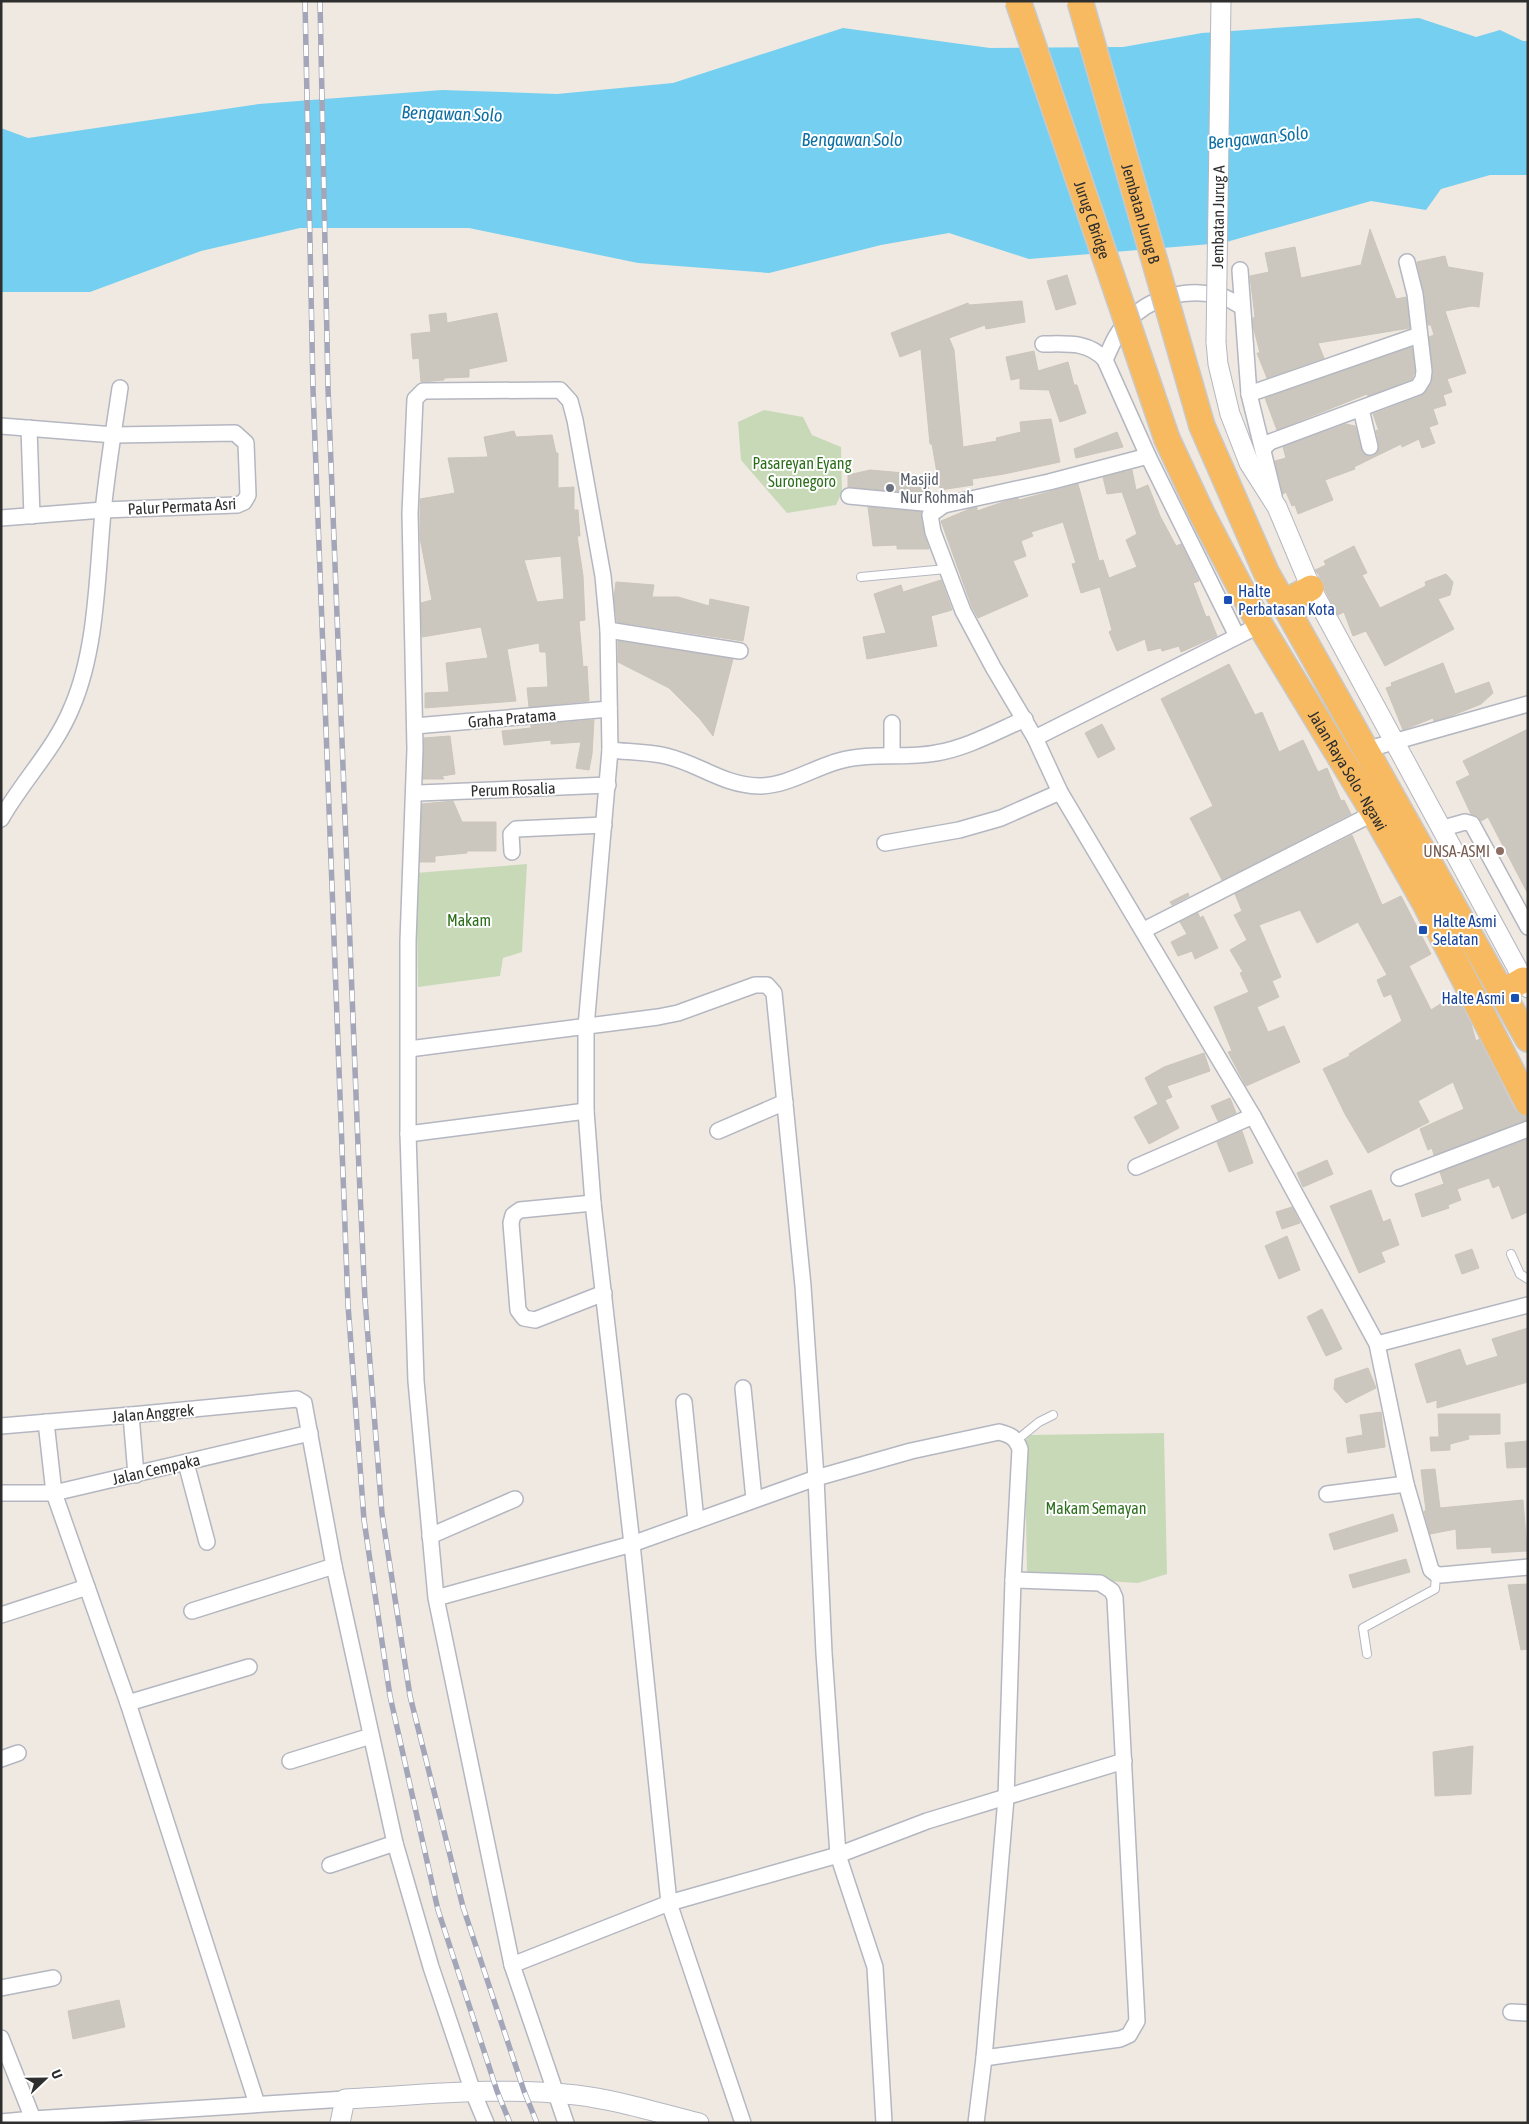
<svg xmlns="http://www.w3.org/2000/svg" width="1529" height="2124" font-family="'Asap Condensed',sans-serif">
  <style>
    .cemetery { fill: #c8d9b8 }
    .water { fill: #75cff0 }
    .building { fill: #cbc7bf; stroke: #cbc5ba; fill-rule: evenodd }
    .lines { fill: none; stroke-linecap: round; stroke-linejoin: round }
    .service-casing { stroke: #b4b7c1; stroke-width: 10 }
    .minor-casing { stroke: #b4b7c1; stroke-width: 18 }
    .tertiary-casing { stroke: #b4b7c1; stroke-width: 21 }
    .trunk-casing { stroke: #c9c9c9; stroke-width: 28 }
    .service { stroke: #fff; stroke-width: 8 }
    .minor { stroke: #fff; stroke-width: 15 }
    .tertiary { stroke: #fff; stroke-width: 19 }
    .trunk { stroke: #f8ba60; stroke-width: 25 }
    .rail-casing { stroke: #a3a6b8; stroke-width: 5.5 }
    .rail { stroke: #fff; stroke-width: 4; stroke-dasharray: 11; stroke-linecap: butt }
    .tertiary-bridge-casing { stroke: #b4b7c1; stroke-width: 21; stroke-linecap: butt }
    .trunk-bridge-casing { stroke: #c9c9c9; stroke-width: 28; stroke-linecap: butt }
    .tertiary-bridge { stroke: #fff; stroke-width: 19 }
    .trunk-bridge { stroke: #f8ba60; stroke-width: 25 }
    .worship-dot { fill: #6b7280; stroke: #fff; stroke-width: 2 }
    .transit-dot { fill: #1a4fb4; stroke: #fff; stroke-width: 2 }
    .education-dot { fill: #8d6e63; stroke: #fff; stroke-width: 2 }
    .labels { text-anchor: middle; stroke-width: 4; stroke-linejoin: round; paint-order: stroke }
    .street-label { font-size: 16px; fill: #2e2e2e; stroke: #fff }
    .park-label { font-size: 16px; fill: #2c6e1b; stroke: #fff }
    .worship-label { font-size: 16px; fill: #5b616d; stroke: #fff; text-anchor: start }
    .transit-label { font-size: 16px; fill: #164399; stroke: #fff; text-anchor: start }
    .education-label { font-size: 16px; fill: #785e54; stroke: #fff; text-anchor: end }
    .water-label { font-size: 18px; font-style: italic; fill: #0d6fa3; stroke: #fff }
  </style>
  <rect width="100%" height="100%" fill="#efe9e1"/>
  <g class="cemetery">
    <path d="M764 410 803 417 812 435 841 447 842 492 836 505 787 513 741 460 738 422Z"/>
    <path d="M527 864 522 952 503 958 500 976 418 987 416 873Z"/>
    <path d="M1164 1433 1167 1574 1138 1583 1027 1576 1025 1456V1441L1030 1435Z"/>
  </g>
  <path class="water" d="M1419 18 1476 37 1500 30 1523 41H1528V175H1490L1441 189 1426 210 1371 201 1223 243 1029 259 949 233 881 245 769 273 638 263 469 228H300L201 251 90 292H1V128L28 138 259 104 442 90 557 94 673 83 843 28 990 48 1123 47 1202 33Z"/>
  <g class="building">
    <path d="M1370 229 1396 299 1406 297 1410 328 1318 343 1324 358 1267 378 1257 353H1260L1253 326V318L1255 317 1250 276 1269 272 1265 253 1295 247 1301 278 1361 265Z"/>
    <path d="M1445 256 1448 267 1483 273 1479 307 1472 306 1445 311 1466 373 1447 379 1452 392 1443 395 1446 405 1433 409 1438 424 1429 427 1435 443 1422 448 1419 439 1402 447 1401 444 1354 467 1355 469 1325 480 1333 500 1298 514 1295 505 1292 506 1286 492 1283 494 1275 461 1286 458 1283 447 1346 424 1355 426 1363 453 1368 456H1373L1377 453 1379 445 1376 430 1379 431 1373 414 1421 396 1431 384 1433 370 1429 337 1434 335 1431 325H1428L1424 293 1417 262Z"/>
    <path d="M1067 275 1076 304 1056 310 1047 281Z"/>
    <path d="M1022 301 1025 322 986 329 985 325 949 338 954 350 963 447 997 441 996 438 1021 432 1020 422 1051 419 1060 462 1004 474 972 479 973 485 940 490 932 444H930L921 349 900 357 891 333 968 303 969 305Z"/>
    <path d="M446 313 447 323 497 313 507 361 469 369V377L444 378V380L421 382 419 358 413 359 411 334 431 332 429 315Z"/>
    <path d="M1412 347 1415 371 1412 379 1368 396 1367 394 1277 430 1265 398Z"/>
    <path d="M1034 351 1038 371 1068 362 1074 385H1077L1086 413 1060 422 1049 390 1020 389V378L1011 380 1006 357Z"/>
    <path d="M514 431 516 437 552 435 556 453H558V488L574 487V510H578L580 536H577L583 576 585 620 579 621 583 667 587 666 589 701 529 707 527 688 548 687 546 652H540L539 643 507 649 516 701 425 708V693L449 692 446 663 488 658 481 627 422 637 421 603 432 600 420 538V499L455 493 448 458 488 457 484 437ZM561 556 564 599 537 602 524 560Z"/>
    <path d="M1117 432 1123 447 1076 458 1074 449Z"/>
    <path d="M870 470 904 473V480L928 482 929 494 848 487V475Z"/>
    <path d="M1132 470 1136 490 1148 485 1160 516 1176 546 1181 544 1199 581 1193 583 1206 617 1209 616 1217 636 1181 652 1179 646 1162 651 1161 648 1148 651 1145 639 1117 651 1109 632 1112 630 1100 587 1081 593 1072 564 1076 563 1063 522 1031 532 1033 536 1021 541 1026 556 1013 561 1028 596 978 618 972 607 941 521 972 508 977 507V511L1009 500 1018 498 1019 500 1078 484 1099 561 1103 560 1109 578 1137 567 1126 540 1137 534 1122 492 1107 494 1103 477Z"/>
    <path d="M868 507 921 512 924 534 929 549H897V545L873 546Z"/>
    <path d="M1354 546 1367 573 1362 575 1380 608 1426 586 1425 582 1446 574 1453 582 1450 595 1438 599 1454 629 1385 666 1366 631 1353 636 1344 612 1338 615 1325 590 1324 582 1315 570 1326 565 1324 561Z"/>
    <path d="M941 580 952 610 931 616 937 646 867 659 863 637 886 633 874 594 901 585 903 592Z"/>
    <path d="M616 582 654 585 652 597H678L709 606 710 599 749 607 743 641 617 622 614 598Z"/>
    <path d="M618 641 733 659 713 736 700 719 669 688 618 662Z"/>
    <path d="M1443 663 1455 694 1489 682 1493 693 1481 704 1451 716 1434 721 1433 718 1403 730 1386 688 1392 686 1391 683Z"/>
    <path d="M1229 664 1255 715 1262 712 1279 752 1303 740 1318 772 1327 768 1341 801 1344 800 1351 814 1222 880 1190 818 1213 806 1161 699Z"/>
    <path d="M594 720 592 754 589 770 576 768 581 742 551 744V740L504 745 502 731 531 728V725Z"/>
    <path d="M1102 724 1115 749 1098 758 1085 733Z"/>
    <path d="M1528 729V894L1488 817 1481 821 1478 816 1471 814 1456 782 1470 775 1463 761Z"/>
    <path d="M450 736 455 774 442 776 444 779H423L424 738Z"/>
    <path d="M453 801 462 822H496V851H467V853L435 856V862H420L422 804Z"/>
    <path d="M1352 835 1382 905 1401 896 1431 954 1409 966 1431 1010 1456 994 1471 1024 1476 1041 1479 1039 1515 1110 1521 1115 1528 1117V1120L1434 1155 1432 1148 1428 1150 1420 1129 1464 1109 1453 1082 1418 1101 1429 1122 1368 1153 1345 1114 1323 1069 1350 1056 1349 1054 1402 1021 1391 994 1384 997 1377 980 1387 975 1358 922 1317 943 1300 910 1259 925 1281 977 1272 981 1279 997 1257 1007 1268 1032 1284 1026 1300 1062 1246 1086 1228 1052 1232 1051 1214 1007 1249 992 1240 973 1243 972 1230 950 1247 940 1234 915 1242 911 1235 894Z"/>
    <path d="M1188 893 1189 896 1172 905 1170 902Z"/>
    <path d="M1198 913 1200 918 1203 916 1218 948 1195 959 1192 951 1178 956 1171 942 1187 934 1180 922Z"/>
    <path d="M1204 1053 1210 1071 1167 1086 1172 1097 1165 1100 1179 1128 1149 1144 1134 1117 1158 1104 1145 1078 1164 1067Z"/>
    <path d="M1230 1098 1236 1113 1218 1121 1211 1106Z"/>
    <path d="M1242 1131 1253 1163 1229 1172 1217 1142Z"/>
    <path d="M1528 1139V1212L1512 1219 1499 1185 1493 1188 1489 1178 1457 1189 1461 1200 1448 1205 1449 1208 1422 1217 1415 1194 1444 1184 1440 1172Z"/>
    <path d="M1327 1160 1333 1174 1303 1187 1297 1173Z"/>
    <path d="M1371 1190 1383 1222 1390 1219 1399 1245 1381 1252 1385 1262 1359 1273 1330 1206Z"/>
    <path d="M1292 1207 1300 1223 1282 1229 1276 1212Z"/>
    <path d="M1287 1236 1300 1270 1279 1279 1265 1246Z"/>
    <path d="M1472 1249 1479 1268 1462 1274 1455 1255Z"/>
    <path d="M1322 1309 1342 1349 1326 1356 1307 1317Z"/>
    <path d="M1528 1328V1382L1437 1408V1400L1427 1403 1415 1364 1460 1349 1466 1366 1498 1356 1492 1339Z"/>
    <path d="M1368 1368 1376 1388 1346 1403 1334 1389 1335 1379Z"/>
    <path d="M1381 1412 1385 1447 1348 1453 1346 1438 1363 1435 1360 1415Z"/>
    <path d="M1438 1414H1500V1434L1468 1435 1469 1439 1450 1444V1450L1431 1451 1430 1437H1439Z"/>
    <path d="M1528 1441V1467L1507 1468 1505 1443Z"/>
    <path d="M1435 1469 1440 1508 1523 1500 1527 1551 1492 1553 1491 1547 1457 1549 1456 1529 1430 1534 1424 1511H1426L1421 1470Z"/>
    <path d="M1393 1514 1398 1531 1334 1550 1329 1534Z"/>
    <path d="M1406 1559 1410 1572 1353 1588 1349 1575Z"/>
    <path d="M1528 1584V1649L1521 1650 1508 1585Z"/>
    <path d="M1473 1746 1471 1794 1435 1796 1433 1752Z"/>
    <path d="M119 2000 125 2027 73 2039 68 2011Z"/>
  </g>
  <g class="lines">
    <defs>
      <g id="service">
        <path d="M861 577 946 569"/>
        <path d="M1511 1254 1520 1274 1528 1279"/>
        <path d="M1017 1440 1039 1422 1053 1415"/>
        <path d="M1367 1654 1363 1628 1435 1589 1436 1574"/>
      </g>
      <g id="minor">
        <path d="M1240 270 1249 394 1274 496"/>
        <path d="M1043 344C1066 344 1089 341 1105 360L1148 456 1237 636"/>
        <path d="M1105 360C1111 347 1116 333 1126 323 1149 297 1187 287 1221 296 1228 298 1235 303 1241 306"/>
        <path d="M1249 394 1419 335"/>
        <path d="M1361 409 1370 447"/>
        <path d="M1 426 114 435 235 433 246 443 248 495 244 502 237 505 103 510 1 518"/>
        <path d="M29 428 32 516"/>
        <path d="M1263 449 1270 442 1418 387 1423 379 1424 371 1415 294 1407 262"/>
        <path d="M849 496 944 505 1049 482 1148 456"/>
        <path d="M944 505 930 515 933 532 963 611 993 667 1035 738 1060 792 1253 1116 1377 1344 1406 1484 1431 1570 1436 1574 1441 1575 1528 1567"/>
        <path d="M608 630 740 651"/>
        <path d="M892 723V754"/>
        <path d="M415 726 609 709"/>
        <path d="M1035 738 1260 625"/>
        <path d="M610 750C628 752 648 752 666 756 700 764 722 785 759 786 787 786 813 768 839 761 872 752 904 759 936 753 967 748 997 731 1025 719"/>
        <path d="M1365 750 1528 704"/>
        <path d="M419 793 608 785"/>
        <path d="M1 819C23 780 55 749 72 707 97 649 97 575 103 512 107 471 114 429 120 388"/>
        <path d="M1440 829 1465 822 1472 824 1528 927"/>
        <path d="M885 843 959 830 1001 818 1060 792"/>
        <path d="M512 852 511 834 516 829 604 825"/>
        <path d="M1144 930 1374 813"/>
        <path d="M409 1049 658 1017 678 1013 755 985H767L774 993 803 1286 816 1478 824 1653 838 1855 875 1967 884 2123"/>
        <path d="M718 1131 785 1102"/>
        <path d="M408 1134 586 1111"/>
        <path d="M1136 1167 1253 1116"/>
        <path d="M1399 1178 1528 1129"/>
        <path d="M593 1203 520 1210 513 1215 511 1223 518 1310 524 1318 535 1320 604 1293"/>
        <path d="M1377 1344 1528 1305"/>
        <path d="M743 1388 754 1499"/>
        <path d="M684 1402 696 1521"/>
        <path d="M131 1415 136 1475"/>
        <path d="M46 1422 54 1493 87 1587"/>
        <path d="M1 1426 131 1415 297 1399 304 1403 334 1566 395 1843 431 1967 473 2092 486 2123"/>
        <path d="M186 1463 207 1542"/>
        <path d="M1 1493H54L310 1433"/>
        <path d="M1327 1494 1406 1484"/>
        <path d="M430 1536 515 1499"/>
        <path d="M436 1598 416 1381 408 1134V941L415 749 410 513 415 399 423 391 560 390 570 401 575 420 603 576 608 630 610 750 586 1027V1111L593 1203 632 1544 436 1598 512 1965"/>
        <path d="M192 1611 334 1566"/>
        <path d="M1 1615 87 1587 128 1703 257 2104"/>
        <path d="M128 1703 249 1667"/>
        <path d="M1 1759 18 1753"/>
        <path d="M290 1761 371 1736"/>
        <path d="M330 1865 395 1843"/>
        <path d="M1 1988 53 1978"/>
        <path d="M1511 2012 1528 2013"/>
        <path d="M1 2038 33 2119 345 2099"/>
        <path d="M984 2058 1120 2039 1129 2035 1137 2021 1115 1598 1112 1591 1100 1583 1013 1580"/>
        <path d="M1 2122 33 2119"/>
        <path d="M566 2123 512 1965 669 1903 632 1544 816 1478 911 1451 999 1432C1011 1435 1016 1438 1020 1449L1013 1580 1006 1798 984 2058 976 2123"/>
        <path d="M743 2123 669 1903 838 1855 927 1821 1124 1761"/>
      </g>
      <g id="tertiary">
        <path d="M1216 342 1218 364 1230 414 1249 463 1277 507 1311 588 1528 988"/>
        <path d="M340 2123 345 2099C422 2095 500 2086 576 2095 618 2100 658 2113 699 2123"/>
      </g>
      <g id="trunk">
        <path d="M1202 426 1266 572 1528 1039"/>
        <path id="s1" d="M1167 439 1202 514 1260 625 1374 813 1425 903 1528 1103"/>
        <path d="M1283 603 1311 588"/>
        <path d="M1501 993 1523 980"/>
      </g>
    </defs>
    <use href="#service" class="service-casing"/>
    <use href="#minor" class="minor-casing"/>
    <use href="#tertiary" class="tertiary-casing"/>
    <use href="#trunk" class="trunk-casing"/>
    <use href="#service" class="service"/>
    <use href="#minor" class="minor"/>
    <use href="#tertiary" class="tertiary"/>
    <use href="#trunk" class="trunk"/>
    <defs>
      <g id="rail">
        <path d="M305 1 313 389 348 1305 364 1520 390 1696 438 1910 497 2091 510 2123"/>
        <path d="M320 1 328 388 359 1170 365 1300 382 1514 410 1696 463 1907 524 2091 537 2123"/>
      </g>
    </defs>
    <use href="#rail" class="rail-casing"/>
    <use href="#rail" class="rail"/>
    <defs>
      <g id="tertiary-bridge">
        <path id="s2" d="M1216 342 1221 1"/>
      </g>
      <g id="trunk-bridge">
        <path id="s3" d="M1018 1 1167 439"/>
        <path id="s4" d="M1080 1 1202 426"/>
      </g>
    </defs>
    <use href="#tertiary-bridge" class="tertiary-bridge-casing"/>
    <use href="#trunk-bridge" class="trunk-bridge-casing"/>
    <use href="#tertiary-bridge" class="tertiary-bridge"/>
    <use href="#trunk-bridge" class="trunk-bridge"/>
  </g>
  <circle class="worship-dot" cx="890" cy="488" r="5"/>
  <g class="transit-dot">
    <rect x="1223" y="595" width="10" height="10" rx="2.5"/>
    <rect x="1418" y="925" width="10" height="10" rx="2.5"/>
    <rect x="1510" y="993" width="10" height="10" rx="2.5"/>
  </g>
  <circle class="education-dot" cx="1500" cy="851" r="5"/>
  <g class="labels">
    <g class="street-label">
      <text dy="6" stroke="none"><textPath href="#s4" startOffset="221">Jembatan Jurug B</textPath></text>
      <text dy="6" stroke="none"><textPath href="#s2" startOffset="125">Jembatan Jurug A</textPath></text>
      <text dy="6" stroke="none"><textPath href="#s3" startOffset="231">Jurug C Bridge</textPath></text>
      <text transform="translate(182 506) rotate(-3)" y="6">Palur Permata Asri</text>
      <text transform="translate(512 718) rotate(-5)" y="6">Graha Pratama</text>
      <text dy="6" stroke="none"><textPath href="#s1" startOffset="378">Jalan Raya Solo - Ngawi</textPath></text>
      <text transform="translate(513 789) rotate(-2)" y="6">Perum Rosalia</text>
      <text transform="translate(153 1413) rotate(-5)" y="6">Jalan Anggrek</text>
      <text transform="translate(156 1469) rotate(-13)" y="6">Jalan Cempaka</text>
    </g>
    <g class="park-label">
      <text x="802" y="469">Pasareyan Eyang<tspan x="802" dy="18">Suronegoro</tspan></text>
      <text x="469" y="926">Makam</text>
      <text x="1096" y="1514">Makam Semayan</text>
    </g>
    <g class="worship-label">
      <text x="900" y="485">Masjid<tspan x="900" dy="18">Nur Rohmah</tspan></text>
    </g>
    <g class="transit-label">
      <text x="1238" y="597">Halte<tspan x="1238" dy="18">Perbatasan Kota</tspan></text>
      <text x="1433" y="927">Halte Asmi<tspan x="1433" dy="18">Selatan</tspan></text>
      <text x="1505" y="1004" text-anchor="end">Halte Asmi</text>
    </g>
    <g class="education-label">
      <text x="1490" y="857">UNSA-ASMI</text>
    </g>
    <g class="water-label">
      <text transform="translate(452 114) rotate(2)" y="6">Bengawan Solo</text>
      <text transform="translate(1258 138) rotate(-6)" y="6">Bengawan Solo</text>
      <text x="852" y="146">Bengawan Solo</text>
    </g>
  </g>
  <rect width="1529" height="2124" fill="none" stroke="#2e2e2e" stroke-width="5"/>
  <g transform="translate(45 2079) rotate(68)" stroke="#ffffff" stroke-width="4" paint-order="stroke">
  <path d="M0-4L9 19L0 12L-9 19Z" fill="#2e2e2e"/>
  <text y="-8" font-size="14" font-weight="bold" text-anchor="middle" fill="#2e2e2e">U</text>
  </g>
</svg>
